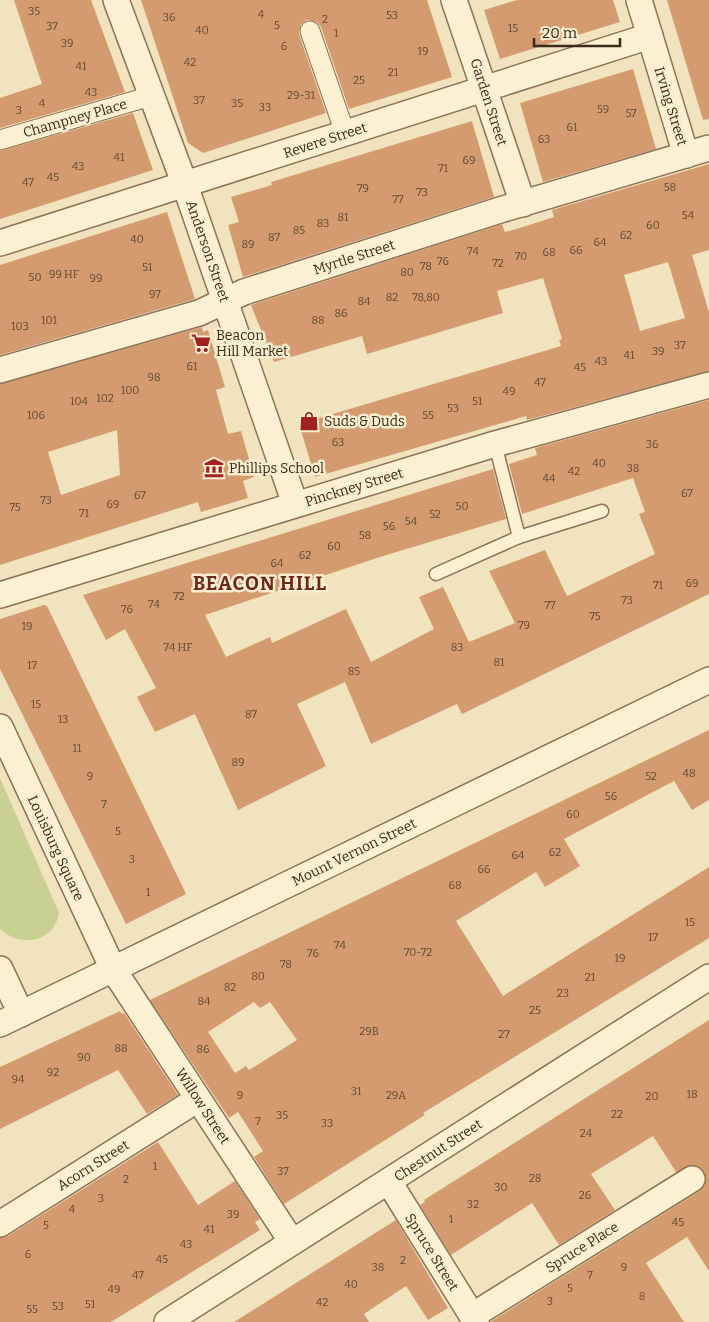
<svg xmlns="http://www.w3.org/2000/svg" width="709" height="1322" font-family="Bitter,serif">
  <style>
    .green { fill: #c9d192 }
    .building { fill: #d49b71; fill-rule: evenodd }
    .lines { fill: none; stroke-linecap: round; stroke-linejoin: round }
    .service-casing { stroke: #8c7355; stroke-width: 15 }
    .pedestrian-casing { stroke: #8c7355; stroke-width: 21 }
    .minor-casing { stroke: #8c7355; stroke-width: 28 }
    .service { stroke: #fcf0d3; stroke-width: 12 }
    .pedestrian { stroke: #fcf0d3; stroke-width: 19 }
    .minor { stroke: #fcf0d3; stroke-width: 25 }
    .labels { text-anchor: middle; stroke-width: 5; stroke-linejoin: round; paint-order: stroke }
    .number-label { font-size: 11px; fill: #604730 }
    .street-label { font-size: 14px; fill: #3a2b1b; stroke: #f9edcf }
    .poi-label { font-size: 14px; fill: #3a2b1b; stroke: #f9edcf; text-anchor: start }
    .district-label { font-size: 19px; font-weight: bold; letter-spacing: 1px; fill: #6b2917; stroke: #f9edcf }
  </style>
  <rect width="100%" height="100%" fill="#f2e3bf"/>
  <path class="green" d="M0 778 59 913C54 943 20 948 0 929Z"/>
  <g class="building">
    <path d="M14 0H91L125 92 0 128V98L42 84Z"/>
    <path d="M141 0H427L452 77 349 109 321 27 317 22 307 20 301 24 299 34 326 113 203 153 188 143Z"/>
    <path d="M517 0H613L620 22 500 59 484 10Z"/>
    <path d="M667 0H709V119L703 120Z"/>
    <path d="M633 69 656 149 543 182 520 103Z"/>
    <path d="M133 113 153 170 0 219V151Z"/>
    <path d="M472 121 494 197 243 277 228 225 239 222 231 197 272 185 271 182Z"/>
    <path d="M709 164V250L692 255 709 312V371L527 420 526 416 315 477 299 424 561 346 559 340 562 339 543 278 497 291 503 313 367 354 362 336 274 362 251 305 502 224 505 232 526 226 554 217 552 210ZM668 262 685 318 640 331 624 275Z"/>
    <path d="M167 212 195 299 0 355V265Z"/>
    <path d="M202 327 203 332 208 330 225 387 216 390 228 434 241 431 254 477 243 481 248 498 201 512 198 502 0 565V384ZM117 430 120 475 61 495 48 452Z"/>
    <path d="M709 400V594L462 714 457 704 371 744 345 682 297 704 326 766 238 810 195 714 155 732 137 697 156 688 125 629 106 640 83 595 493 469 506 519 380 557 205 615 226 657 270 637 272 643 346 609 371 662 434 629 419 597 443 587 469 642 515 623 489 571 545 550 567 596 655 554 639 514 645 512 633 478 522 514 509 464 537 455 535 448Z"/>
    <path d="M44 605 47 606 186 894 126 924 0 669V619Z"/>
    <path d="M709 730V800L692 810 674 781 564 839 580 866 545 887 536 872 456 921 503 996 709 867V938L423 1113 425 1115 284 1204 254 1157 263 1151 238 1112 229 1118 150 1000ZM254 1002 260 1008 270 1002 297 1040 249 1070 246 1066 235 1073 208 1032Z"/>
    <path d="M120 1011 122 1014 124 1013 178 1095 147 1114 118 1070 0 1129V1067Z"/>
    <path d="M709 1020V1271L687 1237 646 1263 684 1322H490L700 1191 705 1185 704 1172 699 1167 692 1165 676 1172 653 1136 591 1174 615 1210 559 1245 532 1203 451 1255 420 1205 425 1202 424 1200Z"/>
    <path d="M158 1142 198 1205 235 1181 260 1219 255 1222 260 1230 111 1322H0V1238L8 1236Z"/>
    <path d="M396 1220 448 1308 428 1320 406 1286 364 1314 369 1322H234Z"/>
  </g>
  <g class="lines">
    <defs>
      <g id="service">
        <path d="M519 537 602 511"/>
        <path d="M436 574 519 537 495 444"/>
      </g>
      <g id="pedestrian">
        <path d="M310 31 345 133"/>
        <path d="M0 140 151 96"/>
      </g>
      <g id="minor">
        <path d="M116 0 185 185 295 504"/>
        <path d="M454 0 523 204"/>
        <path d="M639 0 686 155"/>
        <path d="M0 243 650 36"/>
        <path d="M0 370 199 313 244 292 500 210 709 148"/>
        <path d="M0 595 495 444 709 385"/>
        <path d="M0 727 113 969 292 1242"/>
        <path d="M0 969 21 1014"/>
        <path d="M0 1024 709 680"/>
        <path d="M389 1182 476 1322"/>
        <path d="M0 1224 187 1106"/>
        <path d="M472 1316 692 1179"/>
        <path d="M167 1322 709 977"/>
      </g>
    </defs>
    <use href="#service" class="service-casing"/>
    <use href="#pedestrian" class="pedestrian-casing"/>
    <use href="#minor" class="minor-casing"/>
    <use href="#service" class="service"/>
    <use href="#pedestrian" class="pedestrian"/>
    <use href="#minor" class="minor"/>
  </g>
  <defs>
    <symbol id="supermarket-bare" viewBox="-9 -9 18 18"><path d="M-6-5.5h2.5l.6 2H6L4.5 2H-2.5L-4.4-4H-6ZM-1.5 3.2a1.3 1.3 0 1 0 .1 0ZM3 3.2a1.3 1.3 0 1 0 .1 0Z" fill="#a12020" stroke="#f9edcf" stroke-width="2.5" paint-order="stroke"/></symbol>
    <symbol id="shop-bare" viewBox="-9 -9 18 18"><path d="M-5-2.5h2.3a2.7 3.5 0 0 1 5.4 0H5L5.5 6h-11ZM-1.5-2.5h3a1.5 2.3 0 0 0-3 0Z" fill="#a12020" stroke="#f9edcf" stroke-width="2.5" paint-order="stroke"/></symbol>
    <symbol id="museum-bare" viewBox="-9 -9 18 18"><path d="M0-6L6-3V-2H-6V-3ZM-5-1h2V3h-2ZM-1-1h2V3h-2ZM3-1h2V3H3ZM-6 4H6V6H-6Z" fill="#a12020" stroke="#f9edcf" stroke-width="2.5" paint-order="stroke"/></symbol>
  </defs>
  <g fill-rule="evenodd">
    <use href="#supermarket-bare" x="187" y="329" width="28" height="28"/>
    <use href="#shop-bare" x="295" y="407" width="28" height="28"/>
    <use href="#museum-bare" x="200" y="454" width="28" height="28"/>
  </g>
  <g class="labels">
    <g class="number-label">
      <text x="34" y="15">35</text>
      <text x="261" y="18">4</text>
      <text x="392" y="19">53</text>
      <text x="169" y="21">36</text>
      <text x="325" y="23">2</text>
      <text x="277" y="29">5</text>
      <text x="52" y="30">37</text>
      <text x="513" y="32">15</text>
      <text x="202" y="34">40</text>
      <text x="336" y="37">1</text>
      <text x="67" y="47">39</text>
      <text x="284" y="50">6</text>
      <text x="423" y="55">19</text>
      <text x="190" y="66">42</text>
      <text x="81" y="70">41</text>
      <text x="393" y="76">21</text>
      <text x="359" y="84">25</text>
      <text x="91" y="96">43</text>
      <text x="301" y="99">29-31</text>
      <text x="199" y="104">37</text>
      <text x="42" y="107">4</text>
      <text x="237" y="107">35</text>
      <text x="265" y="111">33</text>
      <text x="603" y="113">59</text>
      <text x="19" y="114">3</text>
      <text x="631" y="117">57</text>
      <text x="572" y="131">61</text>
      <text x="544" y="143">63</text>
      <text x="119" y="161">41</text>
      <text x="469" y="164">69</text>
      <text x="78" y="170">43</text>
      <text x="443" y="172">71</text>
      <text x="53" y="181">45</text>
      <text x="28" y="186">47</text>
      <text x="670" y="191">58</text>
      <text x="363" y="192">79</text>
      <text x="422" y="196">73</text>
      <text x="398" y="203">77</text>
      <text x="688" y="219">54</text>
      <text x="343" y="221">81</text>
      <text x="323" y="227">83</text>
      <text x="653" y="229">60</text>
      <text x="299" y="234">85</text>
      <text x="626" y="239">62</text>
      <text x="274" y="241">87</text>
      <text x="137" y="243">40</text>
      <text x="600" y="246">64</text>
      <text x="248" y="248">89</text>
      <text x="576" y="254">66</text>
      <text x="473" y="255">74</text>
      <text x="549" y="256">68</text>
      <text x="521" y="260">70</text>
      <text x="443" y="265">76</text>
      <text x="498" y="267">72</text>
      <text x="426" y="270">78</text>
      <text x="147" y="271">51</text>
      <text x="407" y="276">80</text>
      <text x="64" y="278">99 HF</text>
      <text x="35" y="281">50</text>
      <text x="96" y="282">99</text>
      <text x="155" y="298">97</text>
      <text x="392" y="301">82</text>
      <text x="426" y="301">78,80</text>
      <text x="364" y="305">84</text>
      <text x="341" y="317">86</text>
      <text x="49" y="324">101</text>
      <text x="318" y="324">88</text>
      <text x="20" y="330">103</text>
      <text x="680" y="349">37</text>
      <text x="658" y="355">39</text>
      <text x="629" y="359">41</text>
      <text x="601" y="365">43</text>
      <text x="192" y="370">61</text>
      <text x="580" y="371">45</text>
      <text x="154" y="381">98</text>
      <text x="540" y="386">47</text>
      <text x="130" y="394">100</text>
      <text x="509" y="395">49</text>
      <text x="105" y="402">102</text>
      <text x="79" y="405">104</text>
      <text x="477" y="405">51</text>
      <text x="453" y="412">53</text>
      <text x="36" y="419">106</text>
      <text x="428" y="419">55</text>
      <text x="338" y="446">63</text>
      <text x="652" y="448">36</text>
      <text x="599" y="467">40</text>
      <text x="633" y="472">38</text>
      <text x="574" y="475">42</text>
      <text x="549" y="482">44</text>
      <text x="687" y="497">67</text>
      <text x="140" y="499">67</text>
      <text x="46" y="504">73</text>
      <text x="113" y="508">69</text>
      <text x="462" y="510">50</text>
      <text x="15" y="511">75</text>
      <text x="84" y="517">71</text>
      <text x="435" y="518">52</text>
      <text x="411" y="525">54</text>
      <text x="389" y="530">56</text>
      <text x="365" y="539">58</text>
      <text x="334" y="550">60</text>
      <text x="305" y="559">62</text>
      <text x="277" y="567">64</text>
      <text x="692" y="587">69</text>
      <text x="658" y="589">71</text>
      <text x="179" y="600">72</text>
      <text x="627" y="604">73</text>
      <text x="154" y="608">74</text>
      <text x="550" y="609">77</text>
      <text x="127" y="613">76</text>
      <text x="595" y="620">75</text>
      <text x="524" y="629">79</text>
      <text x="27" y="630">19</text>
      <text x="178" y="651">74 HF</text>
      <text x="457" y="651">83</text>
      <text x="499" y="666">81</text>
      <text x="32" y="669">17</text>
      <text x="354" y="675">85</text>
      <text x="36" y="708">15</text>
      <text x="251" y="718">87</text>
      <text x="63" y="723">13</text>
      <text x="77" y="752">11</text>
      <text x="238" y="766">89</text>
      <text x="689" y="777">48</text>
      <text x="90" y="780">9</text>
      <text x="651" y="780">52</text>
      <text x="611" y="800">56</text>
      <text x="104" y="808">7</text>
      <text x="573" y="818">60</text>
      <text x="118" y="835">5</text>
      <text x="555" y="856">62</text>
      <text x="518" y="859">64</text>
      <text x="132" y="863">3</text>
      <text x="484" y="873">66</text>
      <text x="455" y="889">68</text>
      <text x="148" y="896">1</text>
      <text x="690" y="926">15</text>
      <text x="653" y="941">17</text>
      <text x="340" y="949">74</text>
      <text x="418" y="956">70-72</text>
      <text x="313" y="957">76</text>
      <text x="620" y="962">19</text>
      <text x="286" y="968">78</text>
      <text x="258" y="980">80</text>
      <text x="590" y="981">21</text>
      <text x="230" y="991">82</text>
      <text x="563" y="997">23</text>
      <text x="204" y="1005">84</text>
      <text x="535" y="1014">25</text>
      <text x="369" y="1035">29B</text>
      <text x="504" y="1038">27</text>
      <text x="121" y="1052">88</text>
      <text x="203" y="1053">86</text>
      <text x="84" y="1061">90</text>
      <text x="53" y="1076">92</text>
      <text x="18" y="1083">94</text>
      <text x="356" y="1095">31</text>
      <text x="692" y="1098">18</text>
      <text x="240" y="1099">9</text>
      <text x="396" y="1099">29A</text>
      <text x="652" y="1100">20</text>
      <text x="617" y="1118">22</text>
      <text x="282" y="1119">35</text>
      <text x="258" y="1125">7</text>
      <text x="327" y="1127">33</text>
      <text x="586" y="1137">24</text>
      <text x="155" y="1170">1</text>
      <text x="283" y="1175">37</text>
      <text x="535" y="1182">28</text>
      <text x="126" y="1183">2</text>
      <text x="501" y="1191">30</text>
      <text x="585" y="1199">26</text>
      <text x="101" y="1202">3</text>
      <text x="473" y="1208">32</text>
      <text x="72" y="1213">4</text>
      <text x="233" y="1218">39</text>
      <text x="451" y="1223">1</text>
      <text x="678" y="1226">45</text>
      <text x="46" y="1229">5</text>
      <text x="209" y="1233">41</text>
      <text x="186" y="1248">43</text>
      <text x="28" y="1258">6</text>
      <text x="162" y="1263">45</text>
      <text x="403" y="1264">2</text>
      <text x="378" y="1271">38</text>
      <text x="624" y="1271">9</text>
      <text x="138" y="1279">47</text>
      <text x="590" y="1279">7</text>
      <text x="351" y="1288">40</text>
      <text x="570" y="1292">5</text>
      <text x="114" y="1293">49</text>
      <text x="642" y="1300">8</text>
      <text x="550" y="1305">3</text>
      <text x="322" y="1306">42</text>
      <text x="90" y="1308">51</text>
      <text x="58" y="1310">53</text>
      <text x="32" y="1313">55</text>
    </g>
    <g class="street-label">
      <text transform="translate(489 102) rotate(72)" y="5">Garden Street</text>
      <text transform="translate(671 106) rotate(73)" y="5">Irving Street</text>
      <text transform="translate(75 118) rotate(-16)" y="5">Champney Place</text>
      <text transform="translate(325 140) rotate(-18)" y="5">Revere Street</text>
      <text transform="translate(208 251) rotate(71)" y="5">Anderson Street</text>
      <text transform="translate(354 257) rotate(-18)" y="5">Myrtle Street</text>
      <text transform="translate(354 487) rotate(-17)" y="5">Pinckney Street</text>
      <text transform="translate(56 848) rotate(65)" y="5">Louisburg Square</text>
      <text transform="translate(354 852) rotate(-26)" y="5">Mount Vernon Street</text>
      <text transform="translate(203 1106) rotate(57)" y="5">Willow Street</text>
      <text transform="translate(438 1150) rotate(-33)" y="5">Chestnut Street</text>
      <text transform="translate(93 1165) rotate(-32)" y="5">Acorn Street</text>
      <text transform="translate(582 1247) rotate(-32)" y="5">Spruce Place</text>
      <text transform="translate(432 1252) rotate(58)" y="5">Spruce Street</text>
    </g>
    <g class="poi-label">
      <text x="216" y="340">Beacon<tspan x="216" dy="16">Hill Market</tspan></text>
      <text x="324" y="426">Suds &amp; Duds</text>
      <text x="229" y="473">Phillips School</text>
    </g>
    <g class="district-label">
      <text x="260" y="590">BEACON HILL</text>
    </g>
  </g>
  <path d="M534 38v8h86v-8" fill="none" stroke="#3a2b1b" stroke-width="2.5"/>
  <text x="542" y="38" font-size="15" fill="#3a2b1b" stroke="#f9edcf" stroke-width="4" paint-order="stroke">20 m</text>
</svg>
